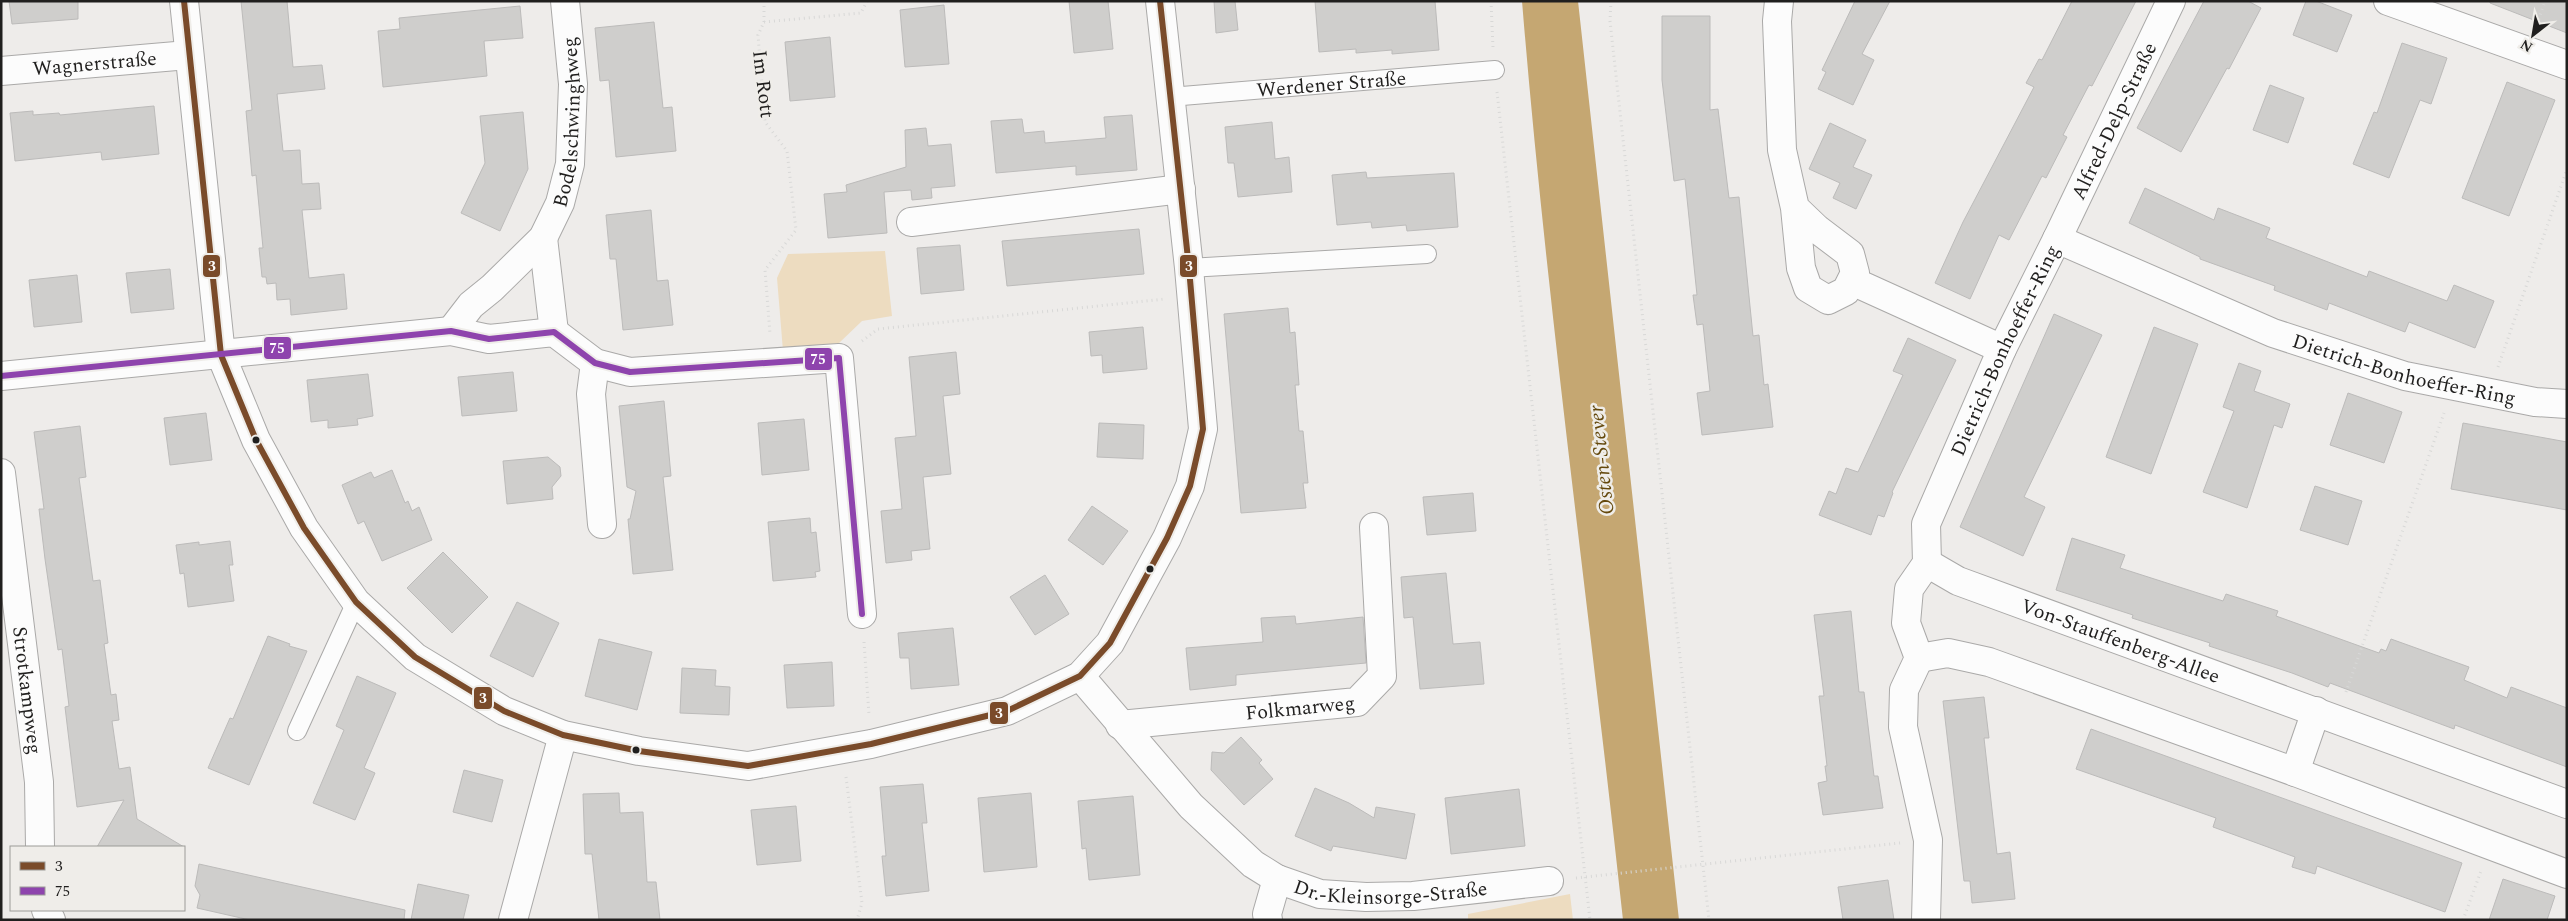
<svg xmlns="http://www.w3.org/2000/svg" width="2568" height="921" font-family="Spectral,serif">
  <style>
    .green { fill: #eddcc0 }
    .water { fill: #c5a772 }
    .building { fill: #cfcecc; stroke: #bcbbba }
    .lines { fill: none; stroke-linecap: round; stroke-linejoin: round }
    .lane-casing { stroke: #aaa9a8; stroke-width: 20 }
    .street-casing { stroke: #aaa9a8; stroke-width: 30 }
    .path { stroke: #d8d8d7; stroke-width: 3; stroke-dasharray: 1 4; stroke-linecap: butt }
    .lane { stroke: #fcfcfc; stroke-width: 18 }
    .street { stroke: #fcfcfc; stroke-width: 28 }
    .bus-1-casing { stroke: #efede9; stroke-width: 10 }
    .bus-2-casing { stroke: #efede9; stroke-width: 10 }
    .bus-1 { stroke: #7a4b2a; stroke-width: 6 }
    .bus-2 { stroke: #8e44ad; stroke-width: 6 }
    .bus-dot { fill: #201f1e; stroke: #efede9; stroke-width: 2 }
    .labels { text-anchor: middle; stroke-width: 5; stroke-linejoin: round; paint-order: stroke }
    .street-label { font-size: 20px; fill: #201f1e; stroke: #efede9 }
    .water-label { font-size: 21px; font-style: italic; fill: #64480c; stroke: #efede9 }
    .line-badge { stroke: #efede9; stroke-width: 2 }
    .badge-label { font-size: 14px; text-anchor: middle; font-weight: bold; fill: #fff }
  </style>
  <rect width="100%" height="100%" fill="#eeecea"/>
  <g class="green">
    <path d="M885 251 892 316 862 321 839 343 783 351 777 278 788 254Z"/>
    <path d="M1570 894 1573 920H1468V914Z"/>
  </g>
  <path class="water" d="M1522 1H1578L1679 920H1623C1590 614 1547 308 1522 1Z"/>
  <g class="building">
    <path d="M9 1H78V19L12 24Z"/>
    <path d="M241 1H287L293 67 322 65 325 89 277 94 283 151 300 150 302 184 319 183 321 209 302 210 309 278 344 274 347 309 291 315 290 299 277 300 276 283 267 284 266 277H262L259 248H263L256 175 252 176 246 111 252 110Z"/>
    <path d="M1069 1H1108L1113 49 1074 53Z"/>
    <path d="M1214 1H1235L1238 30 1216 33Z"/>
    <path d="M1315 1H1435L1439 50 1392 54V50L1356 53V49L1319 52Z"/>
    <path d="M1855 1H1890L1862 54 1874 60 1853 105 1818 89 1826 72 1822 70Z"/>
    <path d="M2072 1H2136L2092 86 2089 85 2063 135 2067 137 2046 178 2042 176 2009 240 1999 235 1970 299 1935 283 1963 222 2034 87 2026 83 2039 59 2042 60Z"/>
    <path d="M2204 1H2248L2261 8 2229 69 2227 68 2181 152 2137 128Z"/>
    <path d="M2306 1H2316L2352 15 2337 52 2293 35Z"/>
    <path d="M2490 1H2567V33L2490 3Z"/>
    <path d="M944 5 949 64 905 67 900 10Z"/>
    <path d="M520 6 523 38 484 41 487 76 383 87 378 31 400 29 399 18Z"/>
    <path d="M1662 16H1710V110L1718 109 1729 198 1739 197 1753 336 1759 335 1764 385 1768 384 1773 427 1702 435 1697 393 1710 391 1703 324 1697 325 1693 295H1697L1685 179 1674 181 1662 80Z"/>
    <path d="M654 22 663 108 672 107 676 151 616 157 609 80 600 81 595 28Z"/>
    <path d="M830 37 835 97 790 101 785 42Z"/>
    <path d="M2402 43 2447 58 2431 104 2420 100 2389 178 2353 164 2374 112 2377 113Z"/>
    <path d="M2507 82 2555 100 2509 216 2462 198Z"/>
    <path d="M2270 85 2304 98 2288 143 2253 130Z"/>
    <path d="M154 106 159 154 102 160 101 152 15 161 10 113 33 111V115L59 113 60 115Z"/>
    <path d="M523 112 528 169 500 231 461 213 485 163 480 116Z"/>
    <path d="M1132 115 1137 170 1076 175V166L996 173 991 121 1022 119 1024 133 1044 131 1045 143 1106 138 1104 117Z"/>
    <path d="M1272 122 1275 159 1289 157 1292 192 1238 197 1234 163H1228L1225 127Z"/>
    <path d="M1830 123 1866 140 1853 167 1872 175 1856 209 1833 198 1840 183 1809 169Z"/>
    <path d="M926 128 928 146 951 144 955 186 931 188 932 198 912 200 911 190 884 192 887 233 828 238 824 194 847 192 846 185 906 167 905 130Z"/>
    <path d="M1366 172 1367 178 1454 173 1458 227 1407 231 1406 225 1372 228 1371 222 1337 225 1332 175Z"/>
    <path d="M2145 188 2214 220 2218 208 2270 228 2266 238 2367 277 2369 271 2447 301 2454 285 2494 301 2475 348 2409 322 2405 332 2329 303 2327 310 2274 290 2275 286 2200 259V257L2129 223Z"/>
    <path d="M651 210 657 281 668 280 673 325 623 330 616 259H610L606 215Z"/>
    <path d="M1139 229 1144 274 1007 286 1002 241Z"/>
    <path d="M960 245 964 290 921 294 917 248Z"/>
    <path d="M170 269 174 309 131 313 126 273Z"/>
    <path d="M77 275 82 322 34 327 29 280Z"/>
    <path d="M1288 308 1290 333 1295 332 1299 385H1295L1299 431H1303L1308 483H1303L1306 508 1241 513 1224 314Z"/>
    <path d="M2054 314 2102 335 2024 497 2045 507 2023 556 1960 527Z"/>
    <path d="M1143 327 1147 369 1103 373 1102 355 1091 356 1089 332Z"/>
    <path d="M2154 327 2198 344 2151 474 2106 457Z"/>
    <path d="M1908 338 1956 360 1892 492 1893 493 1884 517 1878 515 1871 535 1819 515 1829 491 1836 494 1846 468 1858 472 1903 375 1893 371Z"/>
    <path d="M956 352 960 394 943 396 951 474 923 477 930 549 911 551 912 560 886 563 881 511 902 509 895 438 916 436 909 357Z"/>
    <path d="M2239 363 2261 371 2254 391 2290 404 2282 428 2274 425 2247 508 2203 492 2234 411 2223 407Z"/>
    <path d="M513 372 517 411 462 416 458 377Z"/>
    <path d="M368 374 373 416 357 419 358 425 328 428V420L311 422 307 380Z"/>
    <path d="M2348 393 2402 412 2384 463 2330 445Z"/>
    <path d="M664 401 671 476 663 477 673 570 633 574 628 519H630L636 491 627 487 619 406Z"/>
    <path d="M206 413 212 460 170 465 164 418Z"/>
    <path d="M804 419 809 470 762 475 758 423Z"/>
    <path d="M1099 423 1144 425 1143 459 1097 457Z"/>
    <path d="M2463 423 2567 442V510L2451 489Z"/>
    <path d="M80 426 86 477 79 478 93 581 100 580 108 643 104 644 111 695 116 694 119 720 112 721 119 769 130 767 137 819 184 847H97L124 800 77 807 65 707 69 706 62 649 58 650 45 559 39 509H44L34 432Z"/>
    <path d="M548 457 560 467 561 476 552 487 553 499 507 504 503 461Z"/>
    <path d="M392 470 405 503 408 501 412 511 419 507 432 540 382 561 364 521 358 524 342 485 371 472 374 478Z"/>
    <path d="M2315 486 2362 501 2348 545 2300 530Z"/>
    <path d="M1473 493 1476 531 1427 535 1423 497Z"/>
    <path d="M1092 506 1128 531 1103 565 1068 540Z"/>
    <path d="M810 518 811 533 816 532 820 571 815 572 816 577 773 581 768 522Z"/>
    <path d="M2072 538 2125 555 2120 568 2223 601 2226 594 2278 611 2276 616 2379 653 2381 649 2386 651 2391 639 2469 667 2464 680 2507 698 2511 687 2567 708V767L2455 725 2454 729 2330 683 2328 687 2292 673 2209 646 2210 643 2132 618 2133 615 2056 590Z"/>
    <path d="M230 541 233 565H229L234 601 188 607 184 573 180 574 176 545 199 542V545Z"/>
    <path d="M443 552 488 597 452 633 407 588Z"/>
    <path d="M1446 573 1453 644 1480 642 1484 684 1420 689 1413 617 1404 618 1401 577Z"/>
    <path d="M1045 575 1069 614 1035 635 1010 597Z"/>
    <path d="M517 602 559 623 533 677 490 656Z"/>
    <path d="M1851 611 1859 692H1864L1874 776H1878L1883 808 1823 815 1818 783 1827 781 1825 766H1827L1819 696H1824L1814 615Z"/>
    <path d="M1295 616 1296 624 1363 617 1366 663 1236 675V685L1190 690 1186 648 1263 642 1261 618Z"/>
    <path d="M953 628 959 685 911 689 909 658H900L898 633Z"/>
    <path d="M268 636 290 644 289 646 307 651 249 785 208 768 230 718 233 719Z"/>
    <path d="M599 639 652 652 637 710 585 696Z"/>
    <path d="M832 662 834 706 787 708 784 665Z"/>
    <path d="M682 668 716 670 715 686 730 687 729 715 680 713Z"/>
    <path d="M357 676 396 693 364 768 375 773 355 820 313 803 344 730 336 726Z"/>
    <path d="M1984 697 1989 738H1984L1997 854 2010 852 2015 899 1972 903 1970 881H1964L1943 701Z"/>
    <path d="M2091 729 2462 863 2445 912 2317 866 2315 874 2292 867 2295 857 2213 827 2216 818 2076 769Z"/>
    <path d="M1241 737 1262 760 1259 763 1273 779 1244 805 1211 770 1212 752 1224 753Z"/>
    <path d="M464 770 503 780 492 822 453 812Z"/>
    <path d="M923 784 927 823H922L929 891 886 896 882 856H886L880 787Z"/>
    <path d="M1315 788 1349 803 1374 818 1376 807 1415 814 1406 859 1333 846 1331 851 1295 836Z"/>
    <path d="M1519 789 1525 846 1451 854 1445 798Z"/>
    <path d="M619 793 620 813 643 812 647 882H656L660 920H599L592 854H585L583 794Z"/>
    <path d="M1031 793 1037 867 984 872 978 798Z"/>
    <path d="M1133 796 1140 875 1089 880 1086 848 1082 849 1078 801Z"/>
    <path d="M796 806 801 861 757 865 751 810Z"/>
    <path d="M199 864 405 910 404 920H250L197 908 200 895 195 886Z"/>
    <path d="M2503 879 2555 896 2547 920H2489Z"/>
    <path d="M1888 880 1894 920H1843L1838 887Z"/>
    <path d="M418 884 469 895 463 920H411Z"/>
  </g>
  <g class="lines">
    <defs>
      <g id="lane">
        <path id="s1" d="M1170 97 1495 70"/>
        <path d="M1189 268 1427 254"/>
        <path d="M297 731 356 602"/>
      </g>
      <g id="street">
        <path d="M184 1 221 355 256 440 304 528 356 602 415 657 504 711 563 735 639 751 748 766 871 744 1007 711 1080 676 1110 643 1167 538 1190 486 1203 429 1189 268 1160 1"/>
        <path d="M1779 1 1777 21 1782 150 1795 208 1801 268 1808 288 1828 300 1846 291 1855 273 1850 254 1817 229 1795 208"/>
        <path d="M2388 1 2567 65"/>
        <path id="s2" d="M1 71 188 55"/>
        <path d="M911 222 1181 189"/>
        <path d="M543 238 554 332"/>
        <path id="s3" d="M2057 239 2171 1"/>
        <path d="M1852 281 2002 349"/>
        <path id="s4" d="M451 331 471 305 492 288 543 238 560 203 570 164 573 84 565 1"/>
        <path d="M595 363 591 394 602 524"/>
        <path d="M1 376 451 331 489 339 554 332 595 363 630 372 839 358 862 614"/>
        <path id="s5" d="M1 473 39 782 40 847"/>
        <path id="s6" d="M1927 563 1958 581 2567 804"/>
        <path d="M1919 658 1948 653 1989 662 2295 772 2567 874"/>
        <path id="s7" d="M1080 676 1191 806 1253 864 1277 879 1320 894 1366 897 1413 896 1549 881"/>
        <path id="s8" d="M1120 725 1357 702 1382 676 1374 527"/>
        <path d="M2295 772 2316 711"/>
        <path d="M46 910 51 920"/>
        <path d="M513 920 563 735"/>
        <path d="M1268 920 1267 914 1277 879"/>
        <path id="s9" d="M1926 920 1928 840 1903 727 1904 690 1919 658 1906 623 1909 589 1927 563 1926 524 2002 349 2057 239 2273 333 2405 376 2535 402 2567 404"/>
      </g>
    </defs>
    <use href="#lane" class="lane-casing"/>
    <use href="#street" class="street-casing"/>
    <g class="path">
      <path d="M764 1V22L758 35 765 122 787 151 796 230 765 270 770 334"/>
      <path d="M1491 1 1493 48"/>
      <path d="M1611 1 1610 21 1709 920"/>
      <path d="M764 22 861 13 867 1"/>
      <path d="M2537 24 2545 1"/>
      <path d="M1497 92 1590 920"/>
      <path d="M862 341 878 329 1165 299"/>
      <path d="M2498 367 2567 169"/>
      <path d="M864 642 869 715"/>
      <path d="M2346 692 2444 413"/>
      <path d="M846 777 862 903 857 920"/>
      <path d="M1576 878 1900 843"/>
      <path d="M2463 920 2481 871"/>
    </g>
    <use href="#lane" class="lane"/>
    <use href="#street" class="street"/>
    <defs>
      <path id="bus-1" d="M184 1 221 355 256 440 304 528 356 602 415 657 504 711 563 735 639 751 748 766 871 744 1007 711 1080 676 1110 643 1167 538 1190 486 1203 429 1189 268 1160 1"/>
      <path id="bus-2" d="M1 376 451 331 489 339 554 332 595 363 630 372 839 358 862 614"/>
    </defs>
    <use href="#bus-1" class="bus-1-casing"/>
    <use href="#bus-2" class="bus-2-casing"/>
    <use href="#bus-1" class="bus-1"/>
    <use href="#bus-2" class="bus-2"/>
  </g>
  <g class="bus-dot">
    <circle cx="256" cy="440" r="4.5"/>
    <circle cx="1150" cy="569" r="4.5"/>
    <circle cx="636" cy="750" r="4.5"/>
  </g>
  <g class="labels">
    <g class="street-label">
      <text dy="7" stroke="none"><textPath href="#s2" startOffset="94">Wagnerstraße</textPath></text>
      <text transform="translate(764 84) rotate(83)" y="7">Im Rott</text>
      <text dy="7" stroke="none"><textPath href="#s1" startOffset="162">Werdener Straße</textPath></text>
      <text dy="7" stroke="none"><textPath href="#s3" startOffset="131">Alfred-Delp-Straße</textPath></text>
      <text dy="7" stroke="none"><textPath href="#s4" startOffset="252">Bodelschwinghweg</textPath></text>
      <text dy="7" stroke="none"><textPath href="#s9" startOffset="601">Dietrich-Bonhoeffer-Ring</textPath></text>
      <text dy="7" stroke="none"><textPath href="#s9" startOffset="1096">Dietrich-Bonhoeffer-Ring</textPath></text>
      <text dy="7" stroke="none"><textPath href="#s6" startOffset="209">Von-Stauffenberg-Allee</textPath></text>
      <text dy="7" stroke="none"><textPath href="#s5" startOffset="219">Strotkampweg</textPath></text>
      <text dy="7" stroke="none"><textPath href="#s8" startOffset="181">Folkmarweg</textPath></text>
      <text dy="7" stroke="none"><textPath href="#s7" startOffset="400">Dr.-Kleinsorge-Straße</textPath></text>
    </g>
    <g class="water-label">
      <text transform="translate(1601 460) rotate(-96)" y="7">Osten-Stever</text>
    </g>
  </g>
  <g class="line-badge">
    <rect x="1179" y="254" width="19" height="24" rx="5" fill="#7a4b2a"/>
    <rect x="202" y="254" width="19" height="24" rx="5" fill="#7a4b2a"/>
    <rect x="263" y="336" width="29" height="24" rx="5" fill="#8e44ad"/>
    <rect x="804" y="347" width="29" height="24" rx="5" fill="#8e44ad"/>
    <rect x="473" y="686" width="20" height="24" rx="5" fill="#7a4b2a"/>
    <rect x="989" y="701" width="20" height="24" rx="5" fill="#7a4b2a"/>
  </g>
  <g class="badge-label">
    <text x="1189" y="271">3</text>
    <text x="212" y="271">3</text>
    <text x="277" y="353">75</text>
    <text x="818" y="364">75</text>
    <text x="483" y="703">3</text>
    <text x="999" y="718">3</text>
  </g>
  <rect width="2568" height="921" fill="none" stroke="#201f1e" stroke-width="5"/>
  <rect x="10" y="846" width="175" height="65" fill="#efede9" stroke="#9c9b98"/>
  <rect x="20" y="862" width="25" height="8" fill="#7a4b2a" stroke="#9c9b98"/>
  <text x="55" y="871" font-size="15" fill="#201f1e">3</text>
  <rect x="20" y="887" width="25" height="8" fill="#8e44ad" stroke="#9c9b98"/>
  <text x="55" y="896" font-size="15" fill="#201f1e">75</text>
  <g transform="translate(2533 35) rotate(211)" stroke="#efede9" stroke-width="4" paint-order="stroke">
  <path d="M0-4L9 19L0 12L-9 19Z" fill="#201f1e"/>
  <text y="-8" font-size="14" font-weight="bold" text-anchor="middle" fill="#201f1e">N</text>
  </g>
</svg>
